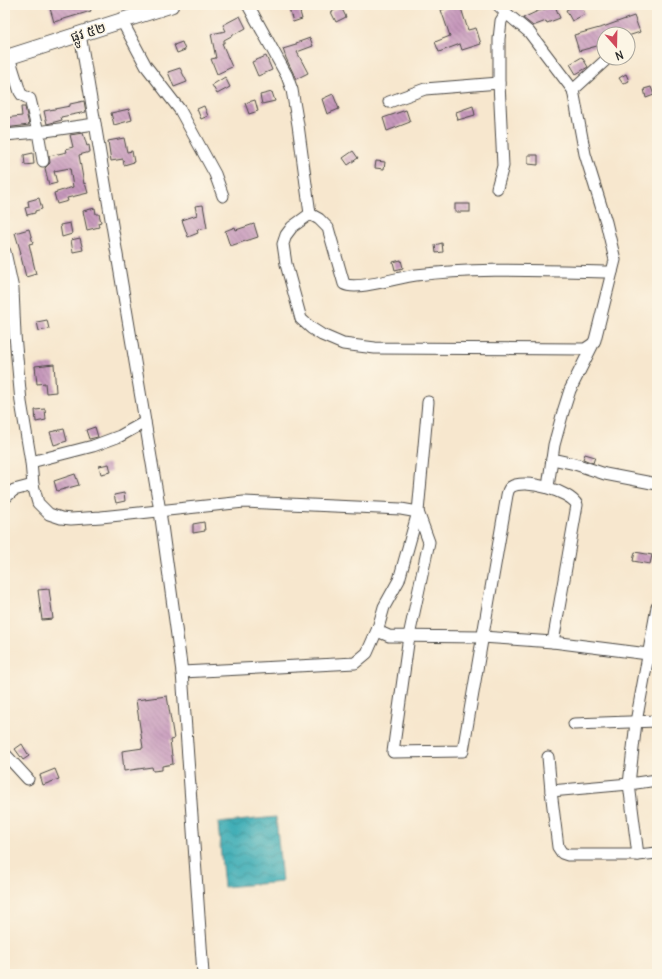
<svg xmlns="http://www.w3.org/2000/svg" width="662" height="979" font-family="Delius,'Noto Sans Khmer',sans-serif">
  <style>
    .water { fill: url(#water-waves); stroke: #326c70 }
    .building { fill: url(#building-back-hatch) }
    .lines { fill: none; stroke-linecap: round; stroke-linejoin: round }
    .street-casing { stroke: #4a4743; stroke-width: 13 }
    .secondary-casing { stroke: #4a4743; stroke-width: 17 }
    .street { stroke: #fff; stroke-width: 11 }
    .secondary { stroke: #fff; stroke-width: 15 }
    .labels { text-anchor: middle; stroke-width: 3.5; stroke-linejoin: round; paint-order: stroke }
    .street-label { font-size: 14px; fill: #2b2b2b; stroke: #fcf5e5 }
  </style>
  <defs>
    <pattern id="water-waves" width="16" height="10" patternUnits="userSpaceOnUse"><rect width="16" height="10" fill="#3aacb5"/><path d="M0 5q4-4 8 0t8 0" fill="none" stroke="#318c93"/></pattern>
    <pattern id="building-back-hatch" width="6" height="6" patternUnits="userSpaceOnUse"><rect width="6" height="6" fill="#c698bc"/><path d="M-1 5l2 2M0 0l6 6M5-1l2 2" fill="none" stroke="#a17c99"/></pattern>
  </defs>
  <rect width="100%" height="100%" fill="#fcf5e5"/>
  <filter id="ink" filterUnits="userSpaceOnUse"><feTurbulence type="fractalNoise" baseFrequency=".025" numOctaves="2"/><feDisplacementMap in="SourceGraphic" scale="8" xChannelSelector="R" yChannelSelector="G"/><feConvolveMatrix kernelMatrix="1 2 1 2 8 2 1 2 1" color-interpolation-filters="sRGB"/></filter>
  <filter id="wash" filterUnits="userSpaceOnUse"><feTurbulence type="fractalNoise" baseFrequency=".012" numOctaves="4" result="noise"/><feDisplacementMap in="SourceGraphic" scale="16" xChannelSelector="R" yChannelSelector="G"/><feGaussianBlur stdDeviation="0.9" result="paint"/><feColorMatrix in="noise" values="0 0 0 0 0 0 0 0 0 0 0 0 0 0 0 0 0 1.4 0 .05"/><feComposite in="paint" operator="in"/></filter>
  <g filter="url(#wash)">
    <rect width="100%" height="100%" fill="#f7e7ce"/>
    <path class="water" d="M276 817 282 882 224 887 218 823Z"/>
    <g id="blocks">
      <g class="building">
        <path d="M49 5H89L91 11 54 22Z"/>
        <path d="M288 5H298L302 19 293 22Z"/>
        <path d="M457 5H460L468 30 476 28 481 44 462 50 460 44 439 52 435 42 450 36 441 10Z"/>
        <path d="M576 5H581L585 14 572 21 566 10Z"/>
        <path d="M555 6 560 18 547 23 546 21 533 26 523 18 538 11Z"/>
        <path d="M341 7 346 17 336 22 331 12Z"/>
        <path d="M240 16 246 28 224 40V43H222L232 67 217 74 211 59 216 58 211 34 226 31 223 25Z"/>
        <path d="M634 16 640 32 628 36V34H604V44L579 51 574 35 603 27Z"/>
        <path d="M310 38 313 46 297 52 308 73 296 79 286 58 283 49 296 45V43Z"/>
        <path d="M182 42 185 50 177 53 174 45Z"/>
        <path d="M266 56 272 70 258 76 252 62Z"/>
        <path d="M582 57 588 67 576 74 570 64Z"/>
        <path d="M180 68 187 82 174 87 168 72Z"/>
        <path d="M626 74 629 81 623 84 619 78Z"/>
        <path d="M225 77 230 87 217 94 212 85Z"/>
        <path d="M651 87 654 95 646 98 644 89Z"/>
        <path d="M272 92 275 101 262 104 260 95Z"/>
        <path d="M333 94 339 109 327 114 322 99Z"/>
        <path d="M255 100 258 111 249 114 245 103Z"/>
        <path d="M84 101 86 112 61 117 62 120 47 124 44 111 70 106V104Z"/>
        <path d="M204 106 208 116 201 119 197 109Z"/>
        <path d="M473 106 475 115 458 120 456 112Z"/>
        <path d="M21 107H25L29 125 5 128V118L22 116Z"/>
        <path d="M129 109 132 120 114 125 111 113Z"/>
        <path d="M406 110 410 122 387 131 383 118Z"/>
        <path d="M83 133 87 146 89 145 90 152 79 155 84 184 85 183 88 193 67 198 68 201 57 204 54 193 73 187 70 168 54 171 57 183 49 185 45 168 50 163 49 156 67 152 66 149 73 147 70 135Z"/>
        <path d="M124 138 127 152 132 151 134 162 124 165 123 159 111 161 108 141Z"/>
        <path d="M353 151 358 158 348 165 343 158Z"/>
        <path d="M33 153 34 164 25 165 24 155Z"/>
        <path d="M528 155H538V165L528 164Z"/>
        <path d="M376 161 385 162 384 169 375 168Z"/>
        <path d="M39 198 42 209 35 211V213L27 215 25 208 29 207 28 201Z"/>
        <rect x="455" y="204" width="15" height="8"/>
        <path d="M203 205 207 228 197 230 198 233 188 237 182 220 197 215 195 206Z"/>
        <path d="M95 208 96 214H99L101 222 98 223 99 227 87 230 83 211Z"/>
        <path d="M70 223 72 234 62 237 60 225Z"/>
        <path d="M254 224 258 237 230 246 225 231 235 227 236 230Z"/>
        <path d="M29 229 33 243 29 244 36 274 26 277 20 253H21L15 233Z"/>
        <path d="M80 238 83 250 73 252 71 240Z"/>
        <path d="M442 243 443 252 436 253 435 245Z"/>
        <path d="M401 260 403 268 395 270 393 262Z"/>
        <path d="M47 320 49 329 39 331 37 322Z"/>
        <path d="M54 364 56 392 46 393 45 383 37 384 35 366Z"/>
        <path d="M45 409 46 420 36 422 35 410Z"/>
        <path d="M95 427 98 437 89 439 86 430Z"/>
        <path d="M64 429 67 441 54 445 50 432Z"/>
        <path d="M585 454 595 457 593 463 583 459Z"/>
        <path d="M109 464 111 472 101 474 99 466Z"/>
        <path d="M75 474 79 485 57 491 54 481Z"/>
        <path d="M124 493 125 501 116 503 114 495Z"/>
        <path d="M204 522 205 531 193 533V524Z"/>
        <path d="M635 552 652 555 650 564 633 561Z"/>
        <path d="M49 589 53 619 42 620 38 590Z"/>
        <path d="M167 696 174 739 170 740 173 764 162 766V770L153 771 152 767 124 771 122 751 143 748 136 700Z"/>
        <path d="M22 744 29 756 23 760 15 749Z"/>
        <path d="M55 769 59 779 43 785 40 775Z"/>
      </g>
    </g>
  </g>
  <g filter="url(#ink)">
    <use href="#blocks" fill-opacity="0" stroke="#4a4743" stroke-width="1"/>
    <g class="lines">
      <defs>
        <g id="street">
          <path d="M248 5 287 76 292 90 298 125 310 214"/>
          <path d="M506 13 529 32 573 90 585 154 606 222 615 260 595 340 570 390 563 412 554 445 548 487"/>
          <path d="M122 21 146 66 180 110 215 174 223 196"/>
          <path d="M80 34 160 511 182 672 203 974"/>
          <path d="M9 57 20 92 22 95 30 99 38 132 43 161"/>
          <path d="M573 90 608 58"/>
          <path d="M389 102 425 89 499 83"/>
          <path d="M5 135 38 132 95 124"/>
          <path d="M497 188 503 166 499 83V39L501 21 506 13 498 5"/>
          <path d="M5 252 13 289 15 335 21 402 31 462 33 485 38 503 49 514 61 518 71 519 101 517 244 502 401 509 418 512 429 542 409 636 393 752 463 751 507 495C508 492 508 489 511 487 524 478 570 491 577 505L553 642"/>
          <path d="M591 345 585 349 375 348 343 344 322 335 311 328 301 319 286 264 283 244 286 235 292 227 310 214 319 219 328 228 344 284C357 291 399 277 416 275 481 267 547 271 612 272"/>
          <path d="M552 459 575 464 605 474 657 484"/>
          <path d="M31 462 93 446 120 436 145 422"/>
          <path d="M5 498 14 490 33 485"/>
          <path d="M378 628 382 633 389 636 482 637 553 642 648 654"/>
          <path d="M182 672 355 663 367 653 378 628 384 607 399 580 418 512 428 402"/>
          <path d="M574 724 657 721"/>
          <path d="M5 754 28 779"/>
          <path d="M548 757 551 791 558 847 562 853 568 855H638L657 853"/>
          <path d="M551 791 629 784 657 780"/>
          <path d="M638 855 629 784 636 722 657 607"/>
        </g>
        <path id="secondary" d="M5 58 171 5"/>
      </defs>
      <use href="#street" class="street-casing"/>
      <use href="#secondary" class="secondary-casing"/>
      <use href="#street" class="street"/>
      <use href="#secondary" class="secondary"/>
    </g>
  </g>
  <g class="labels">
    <g class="street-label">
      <text transform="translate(88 32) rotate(-18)" y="5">ផ្លូវ ៥២</text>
    </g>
  </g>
  <rect width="662" height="979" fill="none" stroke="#fcf5e5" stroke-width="20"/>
  <g transform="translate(616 46) rotate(160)"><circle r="19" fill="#fcf5e5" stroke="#a8a49b"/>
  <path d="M0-3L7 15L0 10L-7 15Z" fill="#d1495b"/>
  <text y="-6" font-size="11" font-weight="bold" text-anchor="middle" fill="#2b2b2b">N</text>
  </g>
</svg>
